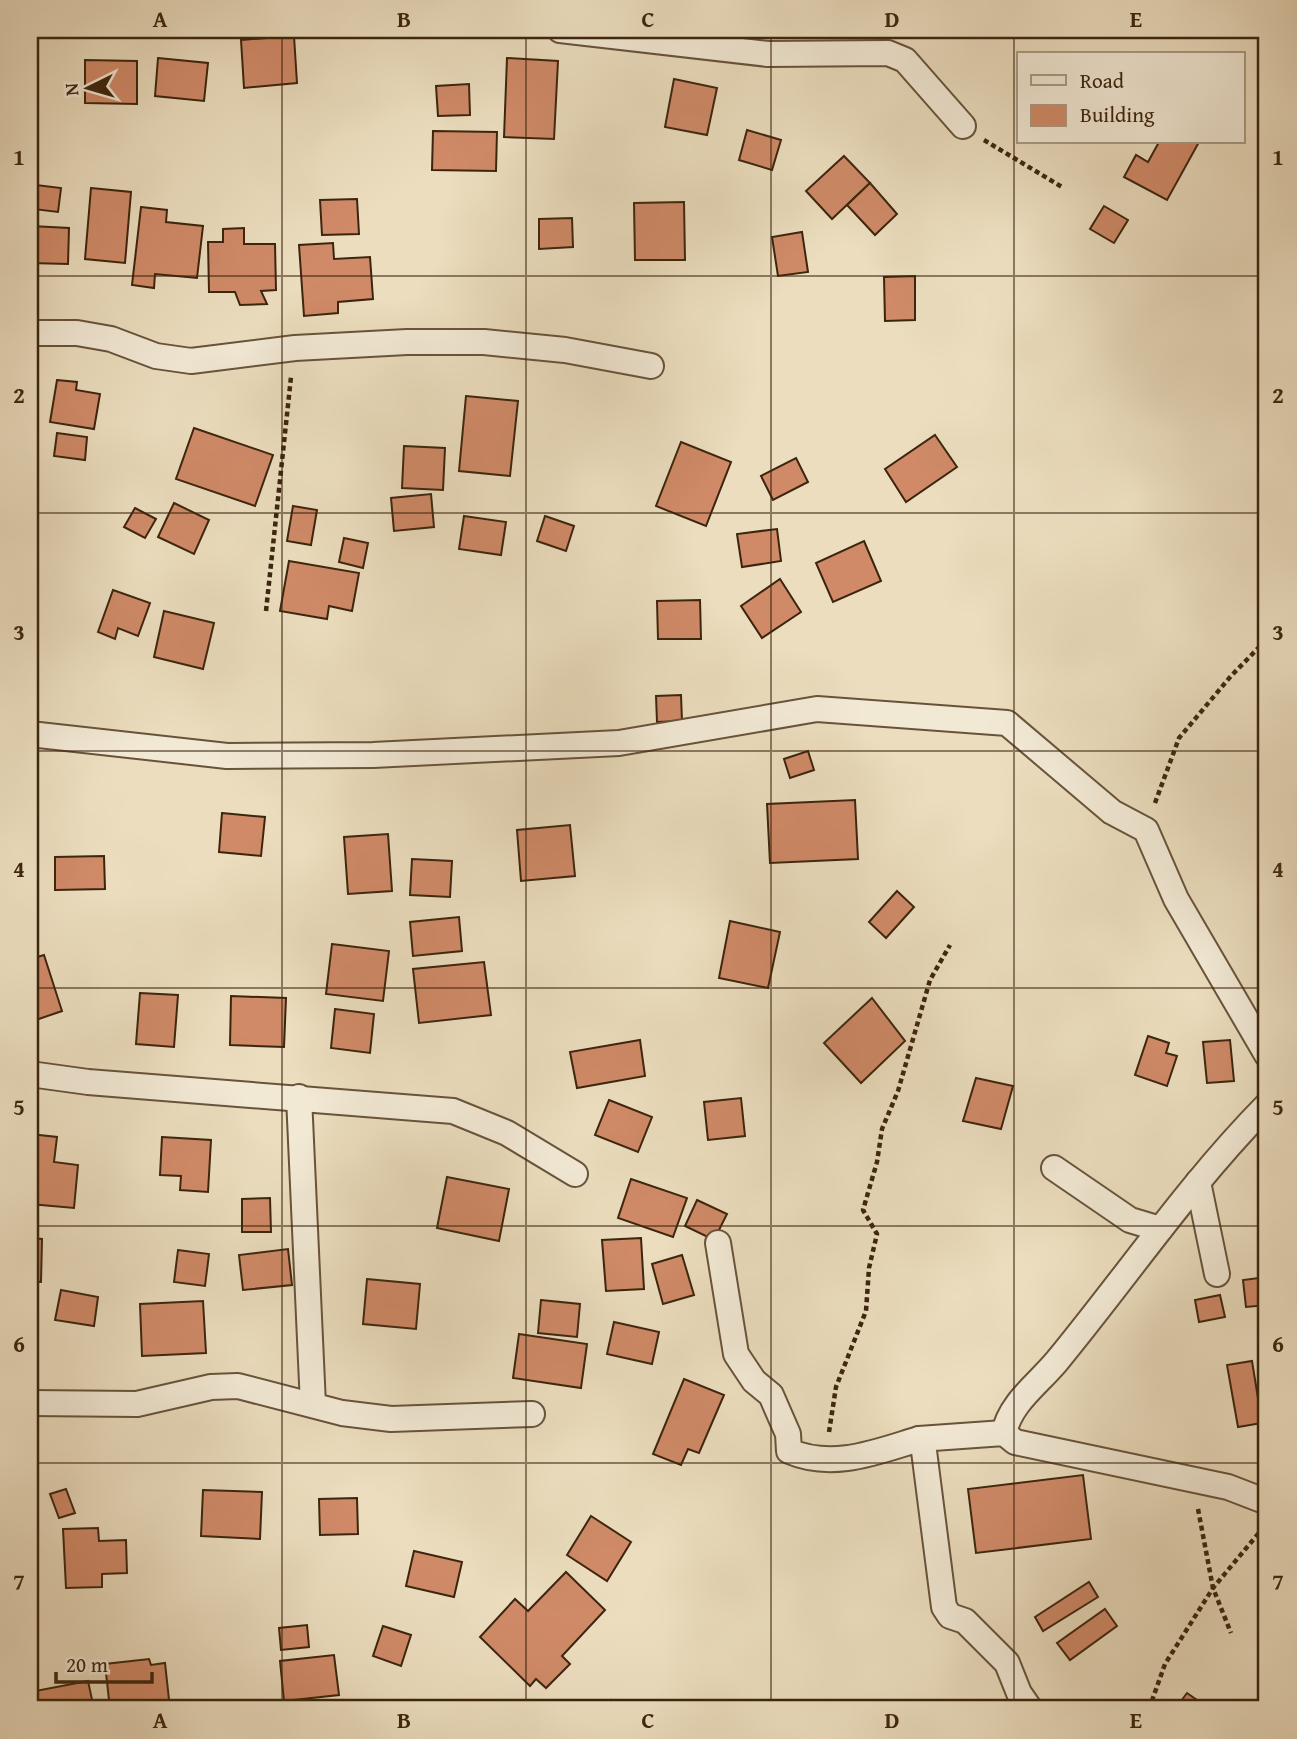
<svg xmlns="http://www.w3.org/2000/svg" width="1297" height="1739" font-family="'Gentium Book Plus',serif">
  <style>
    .building { fill: #d08a68; stroke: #3c250e; stroke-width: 2 }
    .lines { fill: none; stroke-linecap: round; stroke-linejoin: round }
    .minor-casing { stroke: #68533a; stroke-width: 28 }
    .path { stroke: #3c250e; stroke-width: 4.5; stroke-dasharray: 5 3.5; stroke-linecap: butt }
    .minor { stroke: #f2e9d5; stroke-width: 24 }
    .grid { fill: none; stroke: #3c250e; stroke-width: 2; stroke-opacity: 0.55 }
    .neatline { fill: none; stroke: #3c250e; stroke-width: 2.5 }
    .grid-label { font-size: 23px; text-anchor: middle; font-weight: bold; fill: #3c250e }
  </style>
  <rect width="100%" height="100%" fill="#ebddbe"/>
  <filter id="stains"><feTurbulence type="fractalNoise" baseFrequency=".00286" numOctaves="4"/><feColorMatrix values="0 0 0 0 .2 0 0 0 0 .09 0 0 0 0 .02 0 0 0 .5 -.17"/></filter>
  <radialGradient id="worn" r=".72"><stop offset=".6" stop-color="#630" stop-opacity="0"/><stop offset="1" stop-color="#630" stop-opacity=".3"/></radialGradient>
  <g class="building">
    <path d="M1199 30H1247L1199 35Z"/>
    <path d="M294 36 297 83 244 88 241 40Z"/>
    <path d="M158 58 208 63 204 101 155 96Z"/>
    <path d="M507 58 558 61 554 139 504 137Z"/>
    <path d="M85 60 137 61V104L85 103Z"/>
    <path d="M674 79 717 88 707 135 665 127Z"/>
    <path d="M469 84 470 115 438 116 436 86Z"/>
    <path d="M747 130 781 140 772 170 739 160Z"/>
    <path d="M433 131 497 132 496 171 432 170Z"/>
    <path d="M1159 142H1199L1167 200 1124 177 1136 155 1148 162Z"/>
    <path d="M844 156 870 183 832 219 806 191Z"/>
    <path d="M870 183 897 214 875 235 847 205Z"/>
    <path d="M36 185 61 188 58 212 33 209Z"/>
    <path d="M91 188 131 192 125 263 85 259Z"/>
    <path d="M357 199 359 234 322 235 320 200Z"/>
    <path d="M684 202 685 260H635L634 203Z"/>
    <path d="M1104 206 1128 220 1114 243 1090 229Z"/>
    <path d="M141 207 167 210 166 222 203 226 197 278 155 274 154 288 132 285Z"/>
    <path d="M572 218 573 247 539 249V219Z"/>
    <path d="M31 226 69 228 68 264 30 263Z"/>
    <path d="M244 228V244H275L276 290 261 291 267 304 240 305 235 292H209L208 242H223V229Z"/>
    <path d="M802 232 808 272 778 276 772 237Z"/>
    <path d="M333 243 334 259 370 257 373 299 338 302V313L304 316 299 245Z"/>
    <path d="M915 276V320L885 321 884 277Z"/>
    <path d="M57 380 77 382 76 390 100 394 94 429 50 422Z"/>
    <path d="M466 396 518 401 510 476 459 471Z"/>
    <path d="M194 428 273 455 255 506 176 479Z"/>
    <path d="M57 433 87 437 85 460 54 456Z"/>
    <path d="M935 435 957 467 906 502 885 469Z"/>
    <path d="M681 442 731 462 706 526 656 506Z"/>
    <path d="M404 446 445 448 443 490 402 488Z"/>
    <path d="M796 458 808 482 773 500 761 476Z"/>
    <path d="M431 494 434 527 394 531 391 498Z"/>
    <path d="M174 503 209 520 194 554 158 537Z"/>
    <path d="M293 506 317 510 311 545 287 541Z"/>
    <path d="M135 508 156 519 145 538 124 527Z"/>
    <path d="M464 516 506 522 501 555 459 549Z"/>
    <path d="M545 516 574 526 566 551 537 541Z"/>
    <path d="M777 529 781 561 742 567 737 534Z"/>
    <path d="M344 538 368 543 363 568 339 562Z"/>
    <path d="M864 541 881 581 833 602 816 563Z"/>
    <path d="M289 561 359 573 352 611 329 606 327 619 280 611Z"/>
    <path d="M780 579 801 612 762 638 741 606Z"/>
    <path d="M113 590 150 603 138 636 118 628 115 639 98 632Z"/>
    <path d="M700 600 701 639H658L657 601Z"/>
    <path d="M164 611 214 623 203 669 154 657Z"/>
    <path d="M681 695 682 721 657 722 656 696Z"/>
    <path d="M808 751 814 770 790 778 784 759Z"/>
    <path d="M855 800 858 859 770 863 767 804Z"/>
    <path d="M222 813 265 817 261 856 219 852Z"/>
    <path d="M570 825 575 876 521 881 517 830Z"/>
    <path d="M388 834 392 891 348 894 344 837Z"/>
    <path d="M104 856 105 889 55 890V857Z"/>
    <path d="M412 859 452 861 450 897 410 895Z"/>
    <path d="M897 891 914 907 886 938 869 922Z"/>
    <path d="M459 917 462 951 413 956 410 922Z"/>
    <path d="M730 921 780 932 768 988 719 978Z"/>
    <path d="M332 944 389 951 383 1001 326 994Z"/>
    <path d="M44 955 62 1011 30 1022V959Z"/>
    <path d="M484 962 491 1015 419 1023 413 969Z"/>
    <path d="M140 993 178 995 174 1047 136 1044Z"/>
    <path d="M231 996 286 998 284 1047 230 1045Z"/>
    <path d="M872 998 905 1041 861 1083 824 1043Z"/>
    <path d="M335 1009 374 1014 370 1053 331 1048Z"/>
    <path d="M1148 1036 1169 1043 1166 1053 1177 1056 1167 1086 1135 1075Z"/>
    <path d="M640 1040 645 1076 577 1088 570 1052Z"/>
    <path d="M1230 1040 1234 1081 1207 1083 1203 1042Z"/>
    <path d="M976 1078 1013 1086 1001 1129 963 1121Z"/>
    <path d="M741 1098 745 1136 708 1140 704 1102Z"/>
    <path d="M609 1100 652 1117 638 1152 595 1135Z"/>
    <path d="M30 1134 57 1137 54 1162 78 1165 74 1208 30 1204Z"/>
    <path d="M162 1137 211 1140 208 1192 180 1190 181 1176 160 1175Z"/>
    <path d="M447 1177 509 1189 499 1241 437 1228Z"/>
    <path d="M631 1179 687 1198 673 1237 618 1218Z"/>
    <path d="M270 1198 271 1232H242V1199Z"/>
    <path d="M697 1200 727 1214 714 1240 685 1226Z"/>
    <path d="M30 1238 42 1239 41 1282 30 1281Z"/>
    <path d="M641 1238 644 1289 606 1291 602 1240Z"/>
    <path d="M288 1249 292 1285 243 1290 239 1255Z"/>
    <path d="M178 1250 209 1254 205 1286 174 1282Z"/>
    <path d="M682 1255 694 1295 663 1304 652 1264Z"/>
    <path d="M1267 1277V1305L1246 1307 1243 1280Z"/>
    <path d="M367 1279 420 1284 416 1329 363 1324Z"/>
    <path d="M61 1290 98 1297 94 1326 55 1320Z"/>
    <path d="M1220 1295 1225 1317 1199 1322 1195 1300Z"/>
    <path d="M541 1300 580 1304 577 1337 538 1333Z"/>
    <path d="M203 1301 206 1353 142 1356 140 1304Z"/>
    <path d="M614 1322 659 1332 652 1364 607 1354Z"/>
    <path d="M519 1334 587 1344 581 1388 513 1378Z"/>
    <path d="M1252 1361 1262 1423 1238 1427 1227 1365Z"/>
    <path d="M684 1379 724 1395 699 1453 688 1449 681 1465 653 1454Z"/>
    <path d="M1083 1475 1091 1539 976 1553 968 1489Z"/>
    <path d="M66 1489 75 1513 59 1518 50 1494Z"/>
    <path d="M203 1490 262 1492 260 1539 201 1536Z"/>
    <path d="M357 1498 358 1534 320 1535 319 1499Z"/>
    <path d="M591 1516 631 1542 607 1581 567 1555Z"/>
    <path d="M98 1528 99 1541 126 1540 127 1573 102 1574V1587L66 1588 63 1529Z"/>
    <path d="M414 1551 462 1562 454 1597 406 1586Z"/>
    <path d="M566 1572 605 1610 562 1656 570 1664 546 1688 536 1679 530 1686 480 1637 515 1599 528 1611Z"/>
    <path d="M1089 1582 1098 1597 1043 1631 1035 1617Z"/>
    <path d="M1105 1609 1117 1626 1070 1660 1057 1643Z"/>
    <path d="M307 1625 309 1647 281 1650 279 1628Z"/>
    <path d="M383 1626 411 1635 401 1666 373 1656Z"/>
    <path d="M334 1655 339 1695 284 1701 280 1661Z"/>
    <path d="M149 1659 151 1665 165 1663 170 1709H151V1704L110 1709 105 1664Z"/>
    <path d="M88 1681 94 1709H30V1692Z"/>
    <path d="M1187 1693 1210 1709H1175Z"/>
    <path d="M417 1700 451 1701 450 1709H417Z"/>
    <path d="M611 1700 623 1709H604Z"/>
  </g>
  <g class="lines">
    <defs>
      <g id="minor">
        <path d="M560 30 768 54 888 53 905 60 963 126"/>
        <path d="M30 333H77L111 339 156 356 191 361 295 348 407 342H484L565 350 651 366"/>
        <path d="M30 734 227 756 373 755 619 743 817 709 1007 723 1112 812 1146 830 1176 899 1267 1055"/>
        <path d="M30 1074 88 1082 453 1111 507 1133 575 1174"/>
        <path d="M299 1097 313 1405"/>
        <path d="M1054 1168 1130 1220 1160 1229"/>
        <path d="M1198 1182 1217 1274"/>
        <path d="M718 1243 736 1354 754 1381 771 1395 788 1434 789 1451C833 1470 876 1452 919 1439L924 1451 944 1607 950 1616 965 1621 1007 1663 1019 1693 1030 1709"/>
        <path d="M30 1403 137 1404 211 1387 238 1386 342 1413 391 1419 532 1414"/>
        <path d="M1004 1433C1010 1403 1038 1384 1057 1361 1127 1276 1189 1184 1267 1105"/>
        <path d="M919 1439 1004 1433 1015 1442 1228 1487 1267 1502"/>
      </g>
    </defs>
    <use href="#minor" class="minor-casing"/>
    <g class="path">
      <path d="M984 140 1062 187"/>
      <path d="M266 611 291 377"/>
      <path d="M1155 803 1179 738 1231 676 1267 639"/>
      <path d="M829 1432 836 1387 866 1311 869 1268 877 1234 863 1210 877 1162 882 1129 898 1091 930 980 950 945"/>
      <path d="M1198 1509 1213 1588 1231 1633"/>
      <path d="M1149 1709 1165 1664 1213 1588 1263 1528"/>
    </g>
    <use href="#minor" class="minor"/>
  </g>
  <path class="grid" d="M282 30V1709M526 30V1709M771 30V1709M1014 30V1709M30 276H1267M30 513H1267M30 751H1267M30 988H1267M30 1226H1267M30 1463H1267"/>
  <rect width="1297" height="1739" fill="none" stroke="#ebddbe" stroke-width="77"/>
  <rect x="1017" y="52" width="228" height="91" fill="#f2e9d5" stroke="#a99b85" stroke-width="2"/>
  <rect x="1031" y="75" width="35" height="10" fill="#f2e9d5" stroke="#a99b85" stroke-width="2"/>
  <text x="1080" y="88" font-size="21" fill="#3c250e">Road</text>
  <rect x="1031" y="105" width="35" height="21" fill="#d08a68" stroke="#a99b85" stroke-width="2"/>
  <text x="1080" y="122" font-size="21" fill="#3c250e">Building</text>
  <g transform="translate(88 88) rotate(265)" stroke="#f2e9d5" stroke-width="5" paint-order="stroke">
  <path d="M0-5L12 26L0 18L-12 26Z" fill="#3c250e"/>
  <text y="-10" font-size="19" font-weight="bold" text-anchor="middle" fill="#3c250e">N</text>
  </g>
  <path d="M56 1672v10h96v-10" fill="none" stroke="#3c250e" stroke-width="3.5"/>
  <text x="66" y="1672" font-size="21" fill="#3c250e" stroke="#f2e9d5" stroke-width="5" paint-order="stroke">20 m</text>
  <rect x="38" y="38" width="1220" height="1662" class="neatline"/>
  <g class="grid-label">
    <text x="160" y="27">A</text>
    <text x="404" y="27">B</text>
    <text x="648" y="27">C</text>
    <text x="892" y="27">D</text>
    <text x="1136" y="27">E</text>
    <text x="19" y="165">1</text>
    <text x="1278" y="165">1</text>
    <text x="19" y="403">2</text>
    <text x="1278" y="403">2</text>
    <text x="19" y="640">3</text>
    <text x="1278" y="640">3</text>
    <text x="19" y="877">4</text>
    <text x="1278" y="877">4</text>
    <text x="19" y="1115">5</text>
    <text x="1278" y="1115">5</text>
    <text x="19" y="1352">6</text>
    <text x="1278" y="1352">6</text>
    <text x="19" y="1590">7</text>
    <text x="1278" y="1590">7</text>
    <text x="160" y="1728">A</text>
    <text x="404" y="1728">B</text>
    <text x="648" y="1728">C</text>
    <text x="892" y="1728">D</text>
    <text x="1136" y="1728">E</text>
  </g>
  <rect width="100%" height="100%" filter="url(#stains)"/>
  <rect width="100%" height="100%" fill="url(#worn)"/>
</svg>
